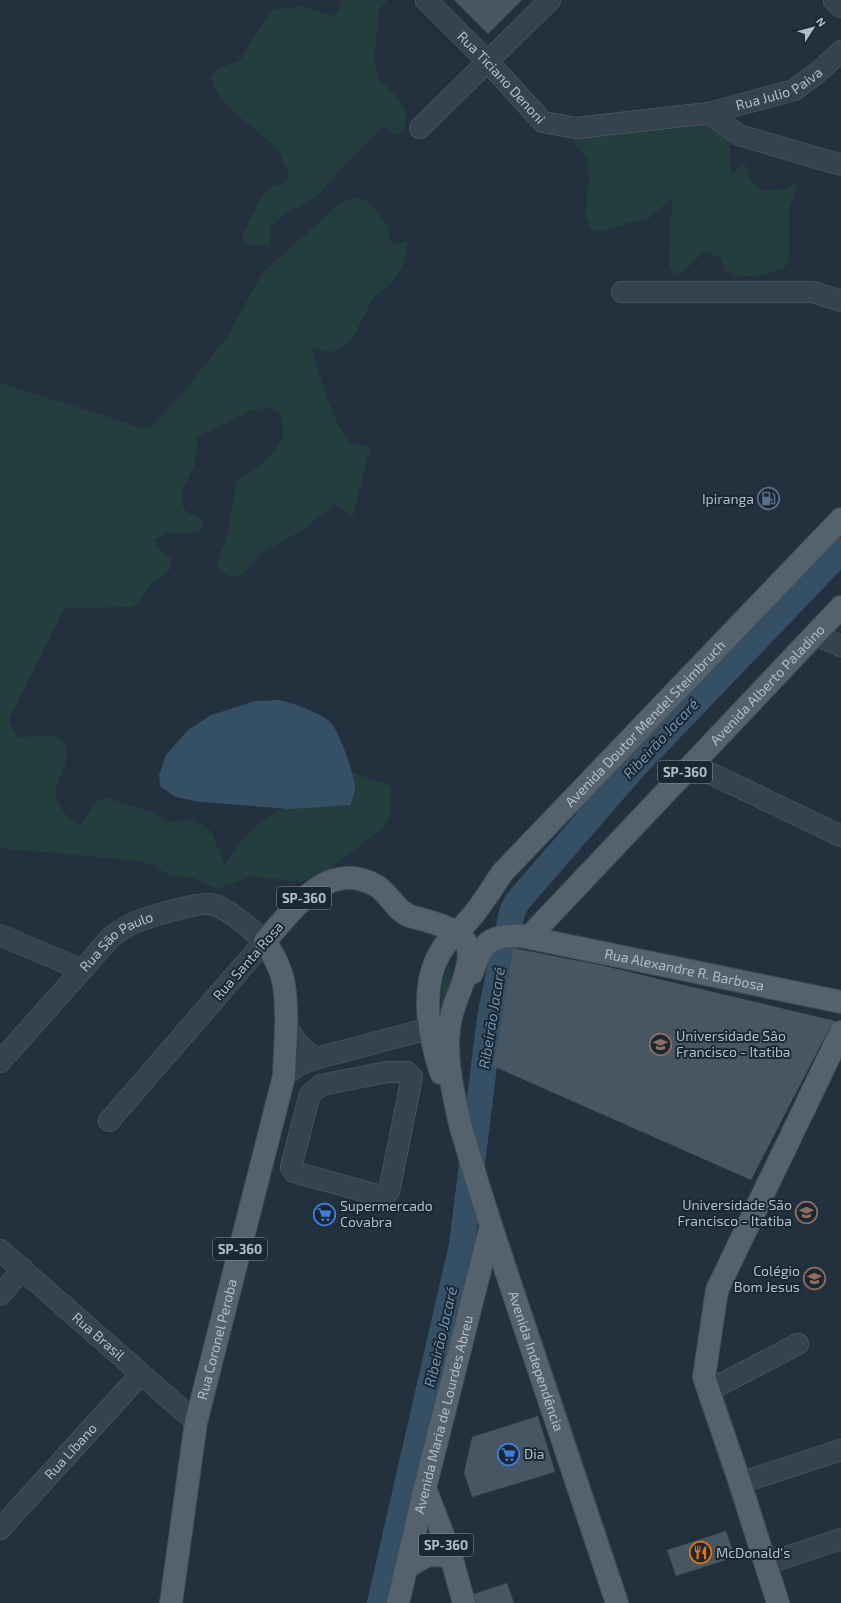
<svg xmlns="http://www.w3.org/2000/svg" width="841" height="1603" font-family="'Exo 2',sans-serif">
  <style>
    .green { fill: #243e3d }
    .water { fill: #354f65 }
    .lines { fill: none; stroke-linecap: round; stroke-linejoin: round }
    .river { stroke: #354f65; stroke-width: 26 }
    .building { fill: #465763 }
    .minor-casing { stroke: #54606b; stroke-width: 22 }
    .major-casing { stroke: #424e59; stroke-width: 24 }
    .minor { stroke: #36424d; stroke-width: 21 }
    .major { stroke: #54626d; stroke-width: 22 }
    .labels { text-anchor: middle; stroke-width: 4; stroke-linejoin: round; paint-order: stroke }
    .shield { fill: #1b2732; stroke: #84909b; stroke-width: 1 }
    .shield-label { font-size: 13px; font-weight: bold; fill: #b1bdc8 }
    .street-label { font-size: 14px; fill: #b1bdc8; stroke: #1b2732 }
    .poi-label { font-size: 14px; fill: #b1bdc8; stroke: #1b2732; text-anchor: start }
    .water-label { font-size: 15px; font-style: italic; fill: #7093ad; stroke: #1b2732 }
  </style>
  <rect width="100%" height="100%" fill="#22313d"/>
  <g class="green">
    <path d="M341 0H387L379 11 374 61 379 79 400 100 406 114V125L403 132 397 135 386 128H381L346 163 317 197 289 212 270 226V245H249L243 239V233L263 194 270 187 286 182 289 174C285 166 282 156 276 149 260 128 213 105 211 76L218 69 240 60 265 19 274 10 301 6 334 16 339 11Z"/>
    <path d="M700 122 718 129 730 140V168L733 174 744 162C751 183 757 197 781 188L784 190 794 184 797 187 789 209V261L784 268 765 275 736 277 725 271 721 258 706 252C692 259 692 269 676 274L672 271 669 263 672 198 646 221 630 222 603 231 592 230 585 216 589 178 587 159 573 141 582 131Z"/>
    <path d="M355 197 367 200 387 225 391 243 395 245 407 241V252L401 269 391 283 372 300 350 343 332 352 315 348 312 350C316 367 337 434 350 442 357 446 365 442 370 449L353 516 336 505 332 506 306 528 262 553 241 575 231 577 218 571 217 565 227 537 236 482C259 464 296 446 279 412L267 408 252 410 198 437 194 467 183 490 182 505 187 512 203 519 204 525 198 533H169L155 539 157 547 171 558 170 570 151 584 139 602 131 607 65 608 9 720 17 738C31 736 54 732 65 742L67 758 56 789 57 800 65 814 81 825 95 802 107 798 152 812 170 822 193 819 211 831 225 864 248 832 278 811 304 798 342 769 391 786V813L383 828 319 877 298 882 253 876 218 889 193 878 170 876 155 866 139 861 0 848V383L121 421 142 429 151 426 183 393 228 335 263 272 340 203Z"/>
    <path d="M450 964C453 978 449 996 441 1008L442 982Z"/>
  </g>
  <path class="water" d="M280 700C292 703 321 713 330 722 339 730 355 775 355 788 355 793 352 800 350 805L290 809 201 802 175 797 160 786 159 775 166 755 188 730 211 715 255 701Z"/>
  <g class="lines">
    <path class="river" d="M380 1603 462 1245 490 1017 512 912 517 902 634 767 841 551"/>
  </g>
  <g class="building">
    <path d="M454 0H522L488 34Z"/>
    <path d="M513 948 600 965 835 1021 830 1027 751 1180 493 1066 502 1019Z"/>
    <path d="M538 1416 555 1472 472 1497 464 1473 472 1437Z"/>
    <path d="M726 1531 735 1557 676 1576 667 1550Z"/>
    <path d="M507 1583 514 1603H476L474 1594Z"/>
  </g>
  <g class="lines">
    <defs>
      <g id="minor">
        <path id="s1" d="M426 0 487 61 543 122 576 128 709 113 794 90 816 74 841 51"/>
        <path d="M834 0 841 7"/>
        <path d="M709 113 739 135 841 165"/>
        <path d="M420 128 550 0"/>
        <path d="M622 292H813L841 301"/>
        <path d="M816 635 841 646"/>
        <path d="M693 765 841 836"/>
        <path d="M0 935 82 970"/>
        <path d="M286 1026 296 1041 314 1059"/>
        <path id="s2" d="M0 1062 113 935C120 931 127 926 134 923 148 917 202 900 215 905 234 913 249 928 265 941L109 1121"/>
        <path d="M387 1072H407L412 1077 389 1191 386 1195 381 1196 294 1172 291 1167 310 1094 321 1085Z"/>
        <path d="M284 1076 299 1065 314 1059 416 1032 444 1019"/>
        <path id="s3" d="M0 1250 196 1422"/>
        <path d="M0 1295 23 1269"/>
        <path d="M708 1391 798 1344"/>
        <path d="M740 1483 841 1450"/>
        <path id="s4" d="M0 1529 141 1374"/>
        <path d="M766 1564 841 1539"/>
      </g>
      <g id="major">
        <path id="s5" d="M529 937 841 607"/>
        <path id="s6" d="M472 973C482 944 488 934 521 936L841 1002"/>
        <path id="s7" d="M441 1073C429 1035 419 987 441 951 449 937 463 928 473 915 484 902 493 886 503 872L841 519"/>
        <path d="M425 1488 451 1556 464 1603"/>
        <path d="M407 1567 428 1555 451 1556"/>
        <path id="s8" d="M171 1603 196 1422 284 1076C285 1046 289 1010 283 980 280 966 272 953 265 941 294 909 327 859 375 885 389 892 395 911 410 916 426 921 460 927 467 945 474 963 457 995 452 1013 443 1046 451 1083 458 1115 460 1128 465 1139 468 1151 482 1200 498 1247 514 1295 548 1398 583 1500 617 1603"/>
        <path id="s9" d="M398 1603 425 1488 491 1226"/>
        <path d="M778 1603 740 1483 704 1377 717 1290 841 1032"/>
      </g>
    </defs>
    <use href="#minor" class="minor-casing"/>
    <use href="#major" class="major-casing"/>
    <use href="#minor" class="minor"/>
    <use href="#major" class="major"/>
  </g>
  <defs>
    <symbol id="fuel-ring" viewBox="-11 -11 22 22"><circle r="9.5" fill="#1b2732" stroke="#5c6f8a" stroke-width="1.5"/><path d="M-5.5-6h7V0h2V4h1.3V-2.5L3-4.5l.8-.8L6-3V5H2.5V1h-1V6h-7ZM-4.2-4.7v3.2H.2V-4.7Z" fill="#5c6f8a"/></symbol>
    <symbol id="university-ring" viewBox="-11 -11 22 22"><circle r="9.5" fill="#1b2732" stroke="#8d6e63" stroke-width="1.5"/><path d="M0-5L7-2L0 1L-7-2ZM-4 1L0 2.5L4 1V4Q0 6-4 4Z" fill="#8d6e63"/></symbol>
    <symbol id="supermarket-ring" viewBox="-11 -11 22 22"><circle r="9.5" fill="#1b2732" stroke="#3f7fe0" stroke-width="1.5"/><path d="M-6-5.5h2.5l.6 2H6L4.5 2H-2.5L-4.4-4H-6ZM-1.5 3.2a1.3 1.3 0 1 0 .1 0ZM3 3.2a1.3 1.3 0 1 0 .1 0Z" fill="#3f7fe0"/></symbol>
    <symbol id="restaurant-ring" viewBox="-11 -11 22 22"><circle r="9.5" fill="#1b2732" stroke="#e8710a" stroke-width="1.5"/><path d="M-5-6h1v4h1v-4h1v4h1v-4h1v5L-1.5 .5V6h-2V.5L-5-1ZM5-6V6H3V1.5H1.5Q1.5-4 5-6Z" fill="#e8710a"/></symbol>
  </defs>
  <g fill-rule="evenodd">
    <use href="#fuel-ring" x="756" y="486" width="25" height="25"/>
    <use href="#university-ring" x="648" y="1032" width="25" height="25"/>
    <use href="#university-ring" x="794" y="1200" width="25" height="25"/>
    <use href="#supermarket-ring" x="312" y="1202" width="25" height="25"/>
    <use href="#university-ring" x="802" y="1266" width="25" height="25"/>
    <use href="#supermarket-ring" x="496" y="1442" width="25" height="25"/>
    <use href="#restaurant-ring" x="688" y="1540" width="25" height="25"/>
  </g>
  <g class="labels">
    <g class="shield">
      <rect x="658" y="761" width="54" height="22" rx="3"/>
      <rect x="277" y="887" width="54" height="22" rx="3"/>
      <rect x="213" y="1238" width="54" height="22" rx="3"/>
      <rect x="419" y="1534" width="54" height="22" rx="3"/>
    </g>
    <g class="shield-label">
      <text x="685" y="777">SP-360</text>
      <text x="304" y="903">SP-360</text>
      <text x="240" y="1254">SP-360</text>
      <text x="446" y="1550">SP-360</text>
    </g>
    <g class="street-label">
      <text dy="5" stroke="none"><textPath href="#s1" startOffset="108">Rua Ticiano Denoni</textPath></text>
      <text dy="5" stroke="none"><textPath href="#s1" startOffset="411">Rua Julio Paiva</textPath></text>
      <text dy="5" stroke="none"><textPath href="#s5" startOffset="347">Avenida Alberto Paladino</textPath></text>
      <text dy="5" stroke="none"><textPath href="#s7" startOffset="432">Avenida Doutor Mendel Steimbruch</textPath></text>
      <text dy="5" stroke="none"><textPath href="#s2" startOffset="169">Rua São Paulo</textPath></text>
      <text transform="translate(248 961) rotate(-49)" y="5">Rua Santa Rosa</text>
      <text dy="5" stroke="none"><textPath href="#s6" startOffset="236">Rua Alexandre R. Barbosa</textPath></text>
      <text dy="5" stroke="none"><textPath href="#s3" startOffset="131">Rua Brasil</textPath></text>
      <text dy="5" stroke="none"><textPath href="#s8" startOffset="268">Rua Coronel Peroba</textPath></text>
      <text dy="5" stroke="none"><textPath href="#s8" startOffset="1360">Avenida Independência</textPath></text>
      <text dy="5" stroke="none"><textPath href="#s9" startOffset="194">Avenida Maria de Lourdes Abreu</textPath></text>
      <text dy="5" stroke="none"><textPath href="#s4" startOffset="105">Rua Líbano</textPath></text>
    </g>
    <g class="poi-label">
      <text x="754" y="504" text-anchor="end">Ipiranga</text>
      <text x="676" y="1041">Universidade Sâo<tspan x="676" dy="16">Francisco - Itatiba</tspan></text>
      <text x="792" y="1210" text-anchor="end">Universidade São<tspan x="792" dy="16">Francisco - Itatiba</tspan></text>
      <text x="340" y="1211">Supermercado<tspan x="340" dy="16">Covabra</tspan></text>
      <text x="800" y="1276" text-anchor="end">Colégio<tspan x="800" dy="16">Bom Jesus</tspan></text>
      <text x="524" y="1459">Dia</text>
      <text x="716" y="1558">McDonald's</text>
    </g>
    <g class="water-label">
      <text transform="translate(661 739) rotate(-47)" y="5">Ribeirão Jacaré</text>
      <text transform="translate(492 1018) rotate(-81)" y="5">Ribeirão Jacaré</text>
      <text transform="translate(441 1337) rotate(-77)" y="5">Ribeirão Jacaré</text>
    </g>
  </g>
  <g transform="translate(813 28) rotate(54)" stroke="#1b2732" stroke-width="3" paint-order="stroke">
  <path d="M0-3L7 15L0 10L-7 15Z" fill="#b1bdc8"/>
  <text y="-6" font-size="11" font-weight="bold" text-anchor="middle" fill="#b1bdc8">N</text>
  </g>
</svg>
